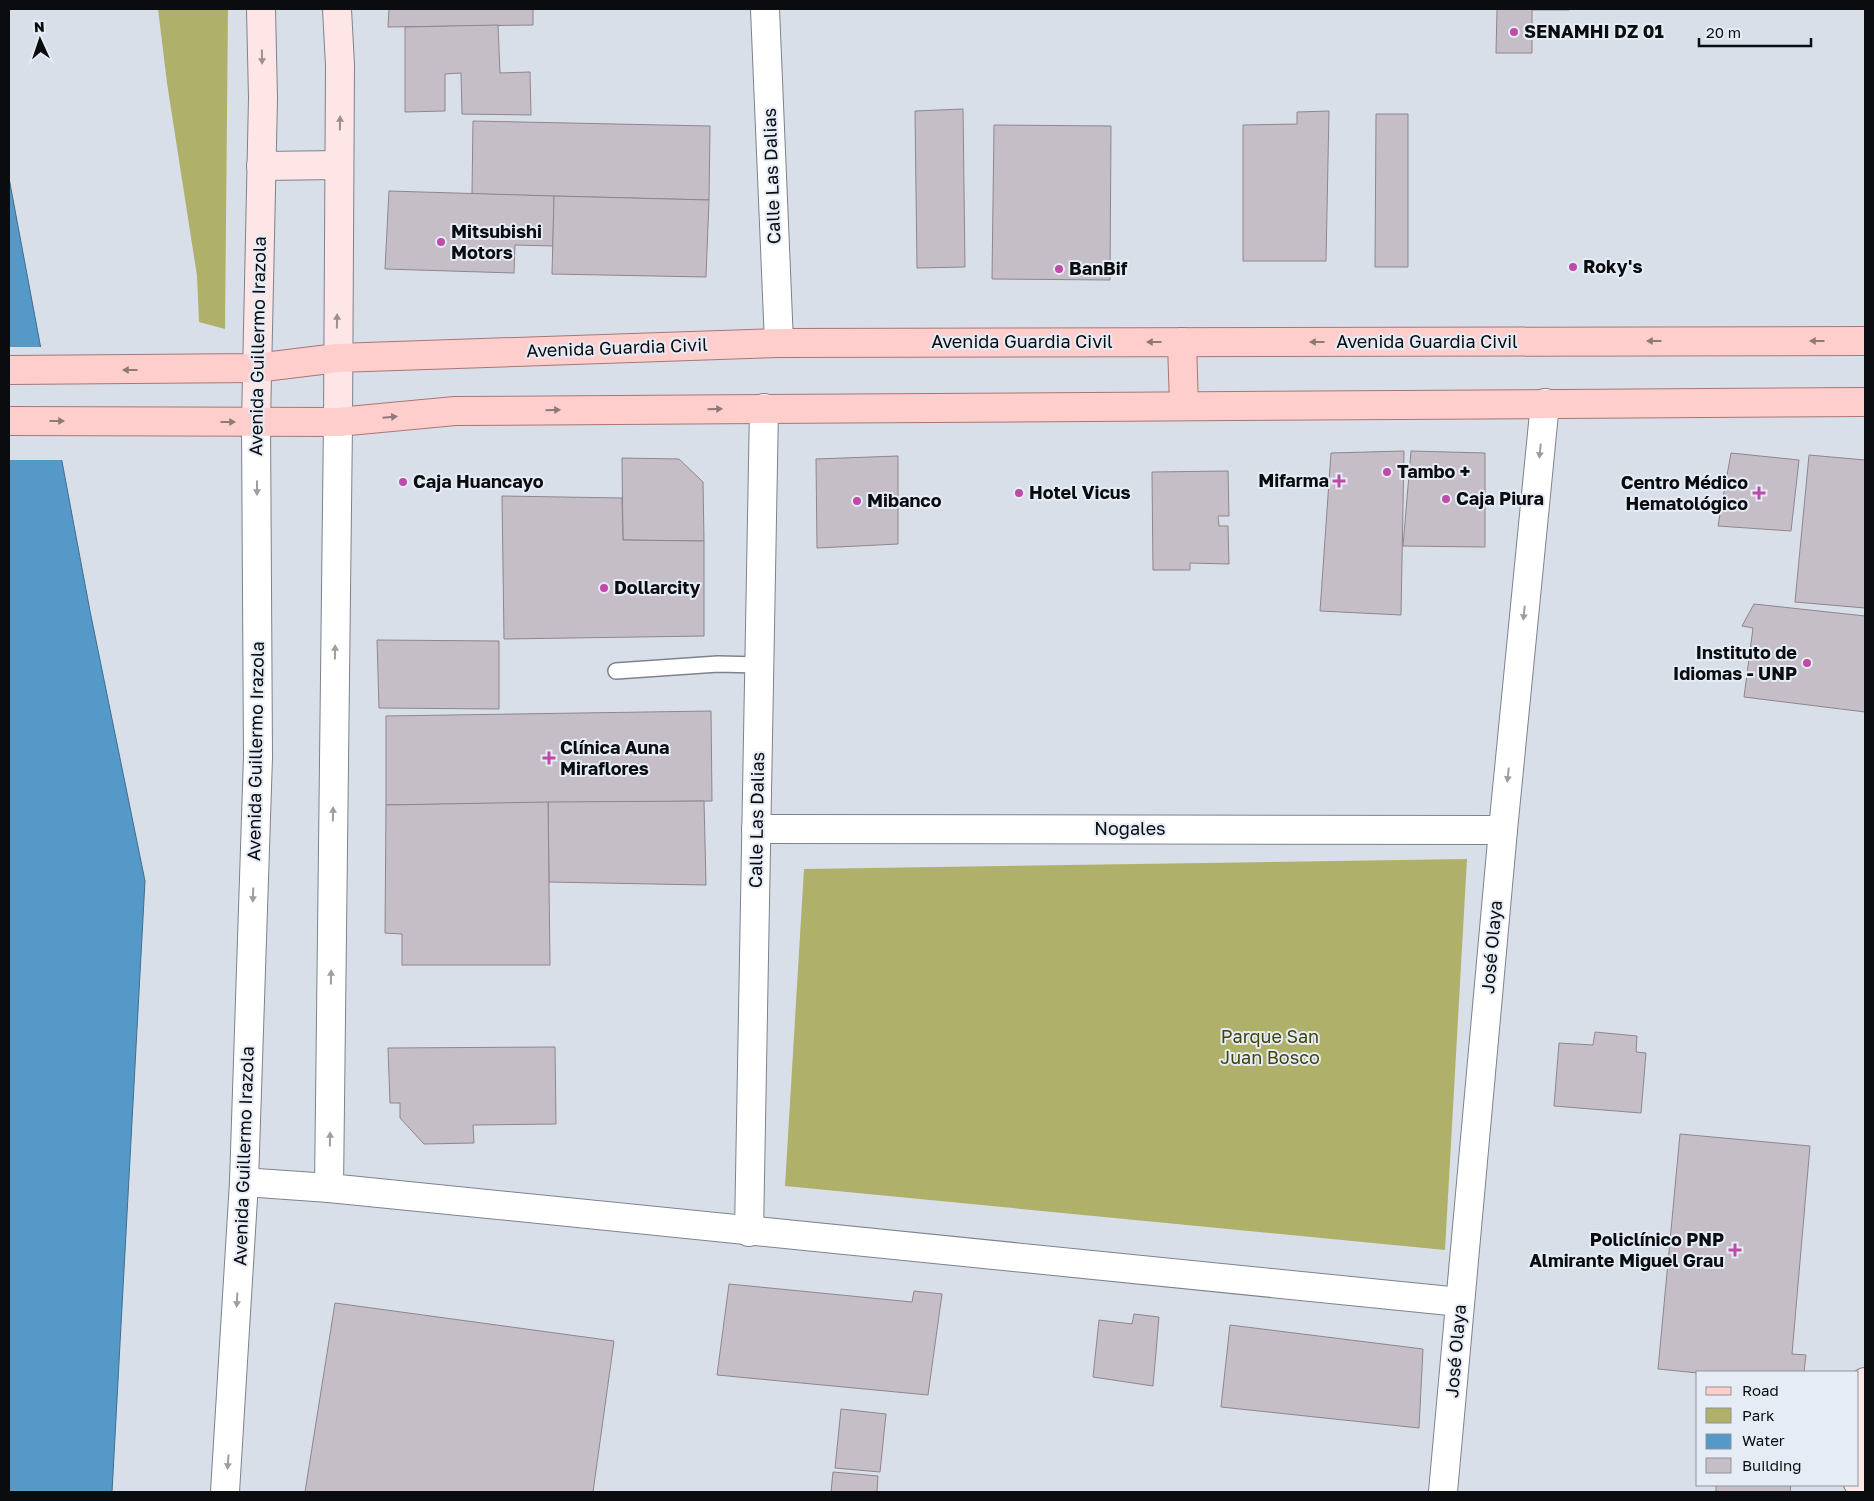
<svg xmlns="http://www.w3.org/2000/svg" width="1874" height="1501" font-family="'Golos Text',sans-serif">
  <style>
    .green { fill: #afb16b }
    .water { fill: #5499c7; stroke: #3e6f90 }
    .pier { fill: #d9dfe9 }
    .building { fill: #c5bec7; stroke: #8d868f }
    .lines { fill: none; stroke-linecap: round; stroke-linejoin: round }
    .service-casing { stroke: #7d828c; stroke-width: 18 }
    .minor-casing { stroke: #7d828c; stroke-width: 30 }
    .secondary-casing { stroke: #7d828c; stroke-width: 30 }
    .primary-casing { stroke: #a87574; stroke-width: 30 }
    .service { stroke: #fff; stroke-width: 15 }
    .minor { stroke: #fff; stroke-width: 28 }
    .secondary { stroke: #fee6e6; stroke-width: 28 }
    .primary { stroke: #fececd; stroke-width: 28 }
    .oneway { fill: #9c8f90 }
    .oneway2 { fill: #907778 }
    .oneway3 { fill: #9d9e9f }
    .poi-dot { fill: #bd4ba7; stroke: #e6ecf6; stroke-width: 2 }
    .labels { text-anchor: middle; stroke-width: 4; stroke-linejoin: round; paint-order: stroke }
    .poi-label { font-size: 18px; font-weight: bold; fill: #0a0c0f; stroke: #e6ecf6; text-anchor: start }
    .street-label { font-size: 18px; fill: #0a0c0f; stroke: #e6ecf6 }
    .park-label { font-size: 18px; fill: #424306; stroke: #e6ecf6 }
  </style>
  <rect width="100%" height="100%" fill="#d9dfe9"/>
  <g class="green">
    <path d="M158 9H228L225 329 199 322 197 276 167 83Z"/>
    <path d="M1467 859 1445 1250 785 1186 804 869Z"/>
  </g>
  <path class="water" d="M9 178 90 611 145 881 112 1492H9Z"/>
  <path class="pier" d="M9 347H43L64 460H9Z"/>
  <g class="building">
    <path d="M389 9H533V25L388 27Z"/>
    <path d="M1497 9H1569V10H1532V53H1496Z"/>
    <path d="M498 25 500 73 530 72 531 115 462 114 461 73 445 74V111L405 112V27Z"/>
    <path d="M963 109 965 267 917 268 915 111Z"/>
    <path d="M1329 111 1326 261H1243V125L1297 124V112Z"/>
    <path d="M1376 114H1408V267H1375Z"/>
    <path d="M473 121 710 126 709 200 472 194Z"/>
    <path d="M994 125 1111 126 1110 280 992 279Z"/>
    <path d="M389 191 554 196 553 246 515 245 514 273 385 269Z"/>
    <path d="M554 196 709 200 706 277 552 274Z"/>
    <path d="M1404 451 1401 615 1320 611 1331 453Z"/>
    <path d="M1411 451 1485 453V547L1403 546Z"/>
    <path d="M1731 453 1799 460 1791 531 1718 526Z"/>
    <path d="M1809 455 1865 460V608L1795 602Z"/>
    <path d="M898 456V544L817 548 816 459Z"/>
    <path d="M622 458 679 459 703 482 704 541 623 540Z"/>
    <path d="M1228 471 1229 516H1218L1219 526H1228L1229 564 1190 563V570H1153L1152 472Z"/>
    <path d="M502 496 622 498 623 540 704 541V636L504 639Z"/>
    <path d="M1754 604 1865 616V712L1744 697 1753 628 1742 626Z"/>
    <path d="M377 640 499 641V709L379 708Z"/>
    <path d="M711 711 712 801 386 805V716Z"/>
    <path d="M704 801 706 885 549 882 548 802Z"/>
    <path d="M548 802 550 965H402V934L385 933 386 805Z"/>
    <path d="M1595 1032 1637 1036 1636 1052 1646 1053 1641 1113 1554 1106 1559 1043 1593 1045Z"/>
    <path d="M555 1047 556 1124 473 1125 474 1143 424 1144 400 1118V1103H390L388 1048Z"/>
    <path d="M1680 1134 1810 1146 1792 1354 1806 1355 1804 1372 1698 1373 1658 1369Z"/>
    <path d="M729 1284 912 1302 914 1291 942 1294 928 1395 717 1375Z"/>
    <path d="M335 1303 614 1341 593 1492H305Z"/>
    <path d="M1134 1314 1159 1317 1153 1386 1093 1377 1099 1320 1132 1324Z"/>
    <path d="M1230 1325 1423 1349 1419 1428 1221 1407Z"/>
    <path d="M841 1409 886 1414 880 1472 835 1468Z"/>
    <path d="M833 1472 878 1476 877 1492H831Z"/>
    <path d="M1716 1485H1791L1790 1492H1716Z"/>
  </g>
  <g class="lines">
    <defs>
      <path id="service" d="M616 671 718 664 759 665"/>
      <g id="minor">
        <path d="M765 9 779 343"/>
        <path d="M756 829 1503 830"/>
        <path d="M244 1182 329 1188 1460 1302"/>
        <path d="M329 1188 338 422"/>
        <path d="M749 1232 764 408"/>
        <path d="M225 1492 244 1182 258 757 256 422"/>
        <path d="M1443 1492 1503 830 1545 403"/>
      </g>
      <g id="secondary">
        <path d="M337 9 340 65 338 422"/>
        <path d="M261 166 339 165"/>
        <path d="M256 422 263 98 261 9"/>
        <path d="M1858 1483 1865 1382"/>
      </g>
      <g id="primary">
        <path d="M1182 342 1184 406"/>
        <path d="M9 370 256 368 337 358 779 343 1865 341"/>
        <path d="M9 421 338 422 455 411 1865 402"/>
      </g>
    </defs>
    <use href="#service" class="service-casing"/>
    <use href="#minor" class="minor-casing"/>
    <use href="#secondary" class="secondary-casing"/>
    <use href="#primary" class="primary-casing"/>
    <use href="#service" class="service"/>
    <use href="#minor" class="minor"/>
    <use href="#secondary" class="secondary"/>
    <use href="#primary" class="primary"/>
  </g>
  <defs><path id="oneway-solid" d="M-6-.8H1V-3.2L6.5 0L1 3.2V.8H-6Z" transform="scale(1.25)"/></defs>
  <g class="oneway">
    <use href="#oneway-solid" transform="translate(262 57) rotate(89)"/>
    <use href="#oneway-solid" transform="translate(340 123) rotate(-89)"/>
    <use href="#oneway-solid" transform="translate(337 321) rotate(-89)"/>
  </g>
  <g class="oneway2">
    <use href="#oneway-solid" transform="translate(1654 341) rotate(180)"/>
    <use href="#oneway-solid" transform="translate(1817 341) rotate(180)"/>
    <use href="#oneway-solid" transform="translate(1154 342) rotate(180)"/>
    <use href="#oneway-solid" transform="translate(1317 342) rotate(180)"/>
    <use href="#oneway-solid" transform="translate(130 370) rotate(-180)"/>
    <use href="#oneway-solid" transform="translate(715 409) rotate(-1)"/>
    <use href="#oneway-solid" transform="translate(553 410) rotate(-1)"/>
    <use href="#oneway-solid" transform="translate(390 417) rotate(-5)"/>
    <use href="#oneway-solid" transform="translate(57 421)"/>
    <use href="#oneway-solid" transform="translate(228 422)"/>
  </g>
  <g class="oneway3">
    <use href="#oneway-solid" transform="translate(1540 451) rotate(96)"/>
    <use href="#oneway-solid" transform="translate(257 488) rotate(90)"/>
    <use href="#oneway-solid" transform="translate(1524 613) rotate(96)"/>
    <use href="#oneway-solid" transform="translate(335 652) rotate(-89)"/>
    <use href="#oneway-solid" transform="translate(1508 775) rotate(96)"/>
    <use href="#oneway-solid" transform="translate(333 814) rotate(-89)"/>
    <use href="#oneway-solid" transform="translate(253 895) rotate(92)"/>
    <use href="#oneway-solid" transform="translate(331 977) rotate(-89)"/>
    <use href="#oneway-solid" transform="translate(330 1139) rotate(-89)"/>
    <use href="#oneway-solid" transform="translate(237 1300) rotate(93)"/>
    <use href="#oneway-solid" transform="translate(228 1462) rotate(94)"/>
  </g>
  <g class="poi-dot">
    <circle cx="1514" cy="32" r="5"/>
    <circle cx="441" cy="242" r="5"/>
    <circle cx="1573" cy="267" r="5"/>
    <circle cx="1059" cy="269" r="5"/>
    <circle cx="1387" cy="472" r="5"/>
    <path d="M1336.5 473.5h5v5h5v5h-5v5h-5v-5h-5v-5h5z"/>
    <circle cx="403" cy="482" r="5"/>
    <circle cx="1019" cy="493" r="5"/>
    <path d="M1756.5 485.5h5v5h5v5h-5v5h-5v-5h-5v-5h5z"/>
    <circle cx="1446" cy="499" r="5"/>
    <circle cx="857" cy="501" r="5"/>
    <circle cx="604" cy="588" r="5"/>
    <circle cx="1807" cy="663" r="5"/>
    <path d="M546.5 750.5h5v5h5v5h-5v5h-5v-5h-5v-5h5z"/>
    <path d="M1732.5 1242.5h5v5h5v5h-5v5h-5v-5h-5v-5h5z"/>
  </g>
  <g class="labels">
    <g class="poi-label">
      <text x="1524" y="38">SENAMHI DZ 01</text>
      <text x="451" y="238">Mitsubishi<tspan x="451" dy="21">Motors</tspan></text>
      <text x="1583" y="273">Roky's</text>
      <text x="1069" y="275">BanBif</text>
      <text x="1397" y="478">Tambo +</text>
      <text x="1329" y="487" text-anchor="end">Mifarma</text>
      <text x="413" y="488">Caja Huancayo</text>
      <text x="1748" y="489" text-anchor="end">Centro Médico<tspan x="1748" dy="21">Hematológico</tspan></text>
      <text x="1029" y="499">Hotel Vicus</text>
      <text x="1456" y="505">Caja Piura</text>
      <text x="867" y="507">Mibanco</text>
      <text x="614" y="594">Dollarcity</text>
      <text x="1797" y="659" text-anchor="end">Instituto de<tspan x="1797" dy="21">Idiomas - UNP</tspan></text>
      <text x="560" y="754">Clínica Auna<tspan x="560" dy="21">Miraflores</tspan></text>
      <text x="1724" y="1246" text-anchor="end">Policlínico PNP<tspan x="1724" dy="21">Almirante Miguel Grau</tspan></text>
    </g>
    <g class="street-label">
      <text transform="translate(772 176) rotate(-92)" y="6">Calle Las Dalias</text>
      <text x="1022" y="348">Avenida Guardia Civil</text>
      <text x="1427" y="348">Avenida Guardia Civil</text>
      <text transform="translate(258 346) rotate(-89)" y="6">Avenida Guillermo Irazola</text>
      <text transform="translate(617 348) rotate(-2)" y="6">Avenida Guardia Civil</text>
      <text transform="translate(256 751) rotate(-89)" y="6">Avenida Guillermo Irazola</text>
      <text transform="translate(757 820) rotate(-89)" y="6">Calle Las Dalias</text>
      <text x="1130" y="835">Nogales</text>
      <text transform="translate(1492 947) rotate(-85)" y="6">José Olaya</text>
      <text transform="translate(244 1156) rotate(-88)" y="6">Avenida Guillermo Irazola</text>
      <text transform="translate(1456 1351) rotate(-85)" y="6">José Olaya</text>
    </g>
    <g class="park-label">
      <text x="1270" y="1043">Parque San<tspan x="1270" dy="21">Juan Bosco</tspan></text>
    </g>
  </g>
  <rect width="1874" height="1501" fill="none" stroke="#0a0c0f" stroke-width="20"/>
  <rect x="1696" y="1371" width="162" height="115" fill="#e6ecf6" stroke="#8e929a"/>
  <rect x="1706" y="1387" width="25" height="8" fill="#fececd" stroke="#8e929a"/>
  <text x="1742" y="1396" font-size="15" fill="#0a0c0f">Road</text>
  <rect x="1706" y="1408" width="25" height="15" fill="#afb16b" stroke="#8e929a"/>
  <text x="1742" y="1421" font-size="15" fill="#0a0c0f">Park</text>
  <rect x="1706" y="1434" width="25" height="15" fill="#5499c7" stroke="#8e929a"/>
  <text x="1742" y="1446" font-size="15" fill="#0a0c0f">Water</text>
  <rect x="1706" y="1458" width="25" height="15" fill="#c5bec7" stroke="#8e929a"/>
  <text x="1742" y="1471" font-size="15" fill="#0a0c0f">Building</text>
  <g transform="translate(40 40) rotate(357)" stroke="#e6ecf6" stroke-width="4" paint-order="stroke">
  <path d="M0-4L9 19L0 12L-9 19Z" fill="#0a0c0f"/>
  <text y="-8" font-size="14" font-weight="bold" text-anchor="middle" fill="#0a0c0f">N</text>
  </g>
  <path d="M1699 38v8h112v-8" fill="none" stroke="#0a0c0f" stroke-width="2.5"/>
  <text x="1706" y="38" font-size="15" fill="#0a0c0f" stroke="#e6ecf6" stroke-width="4" paint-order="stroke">20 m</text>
</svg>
